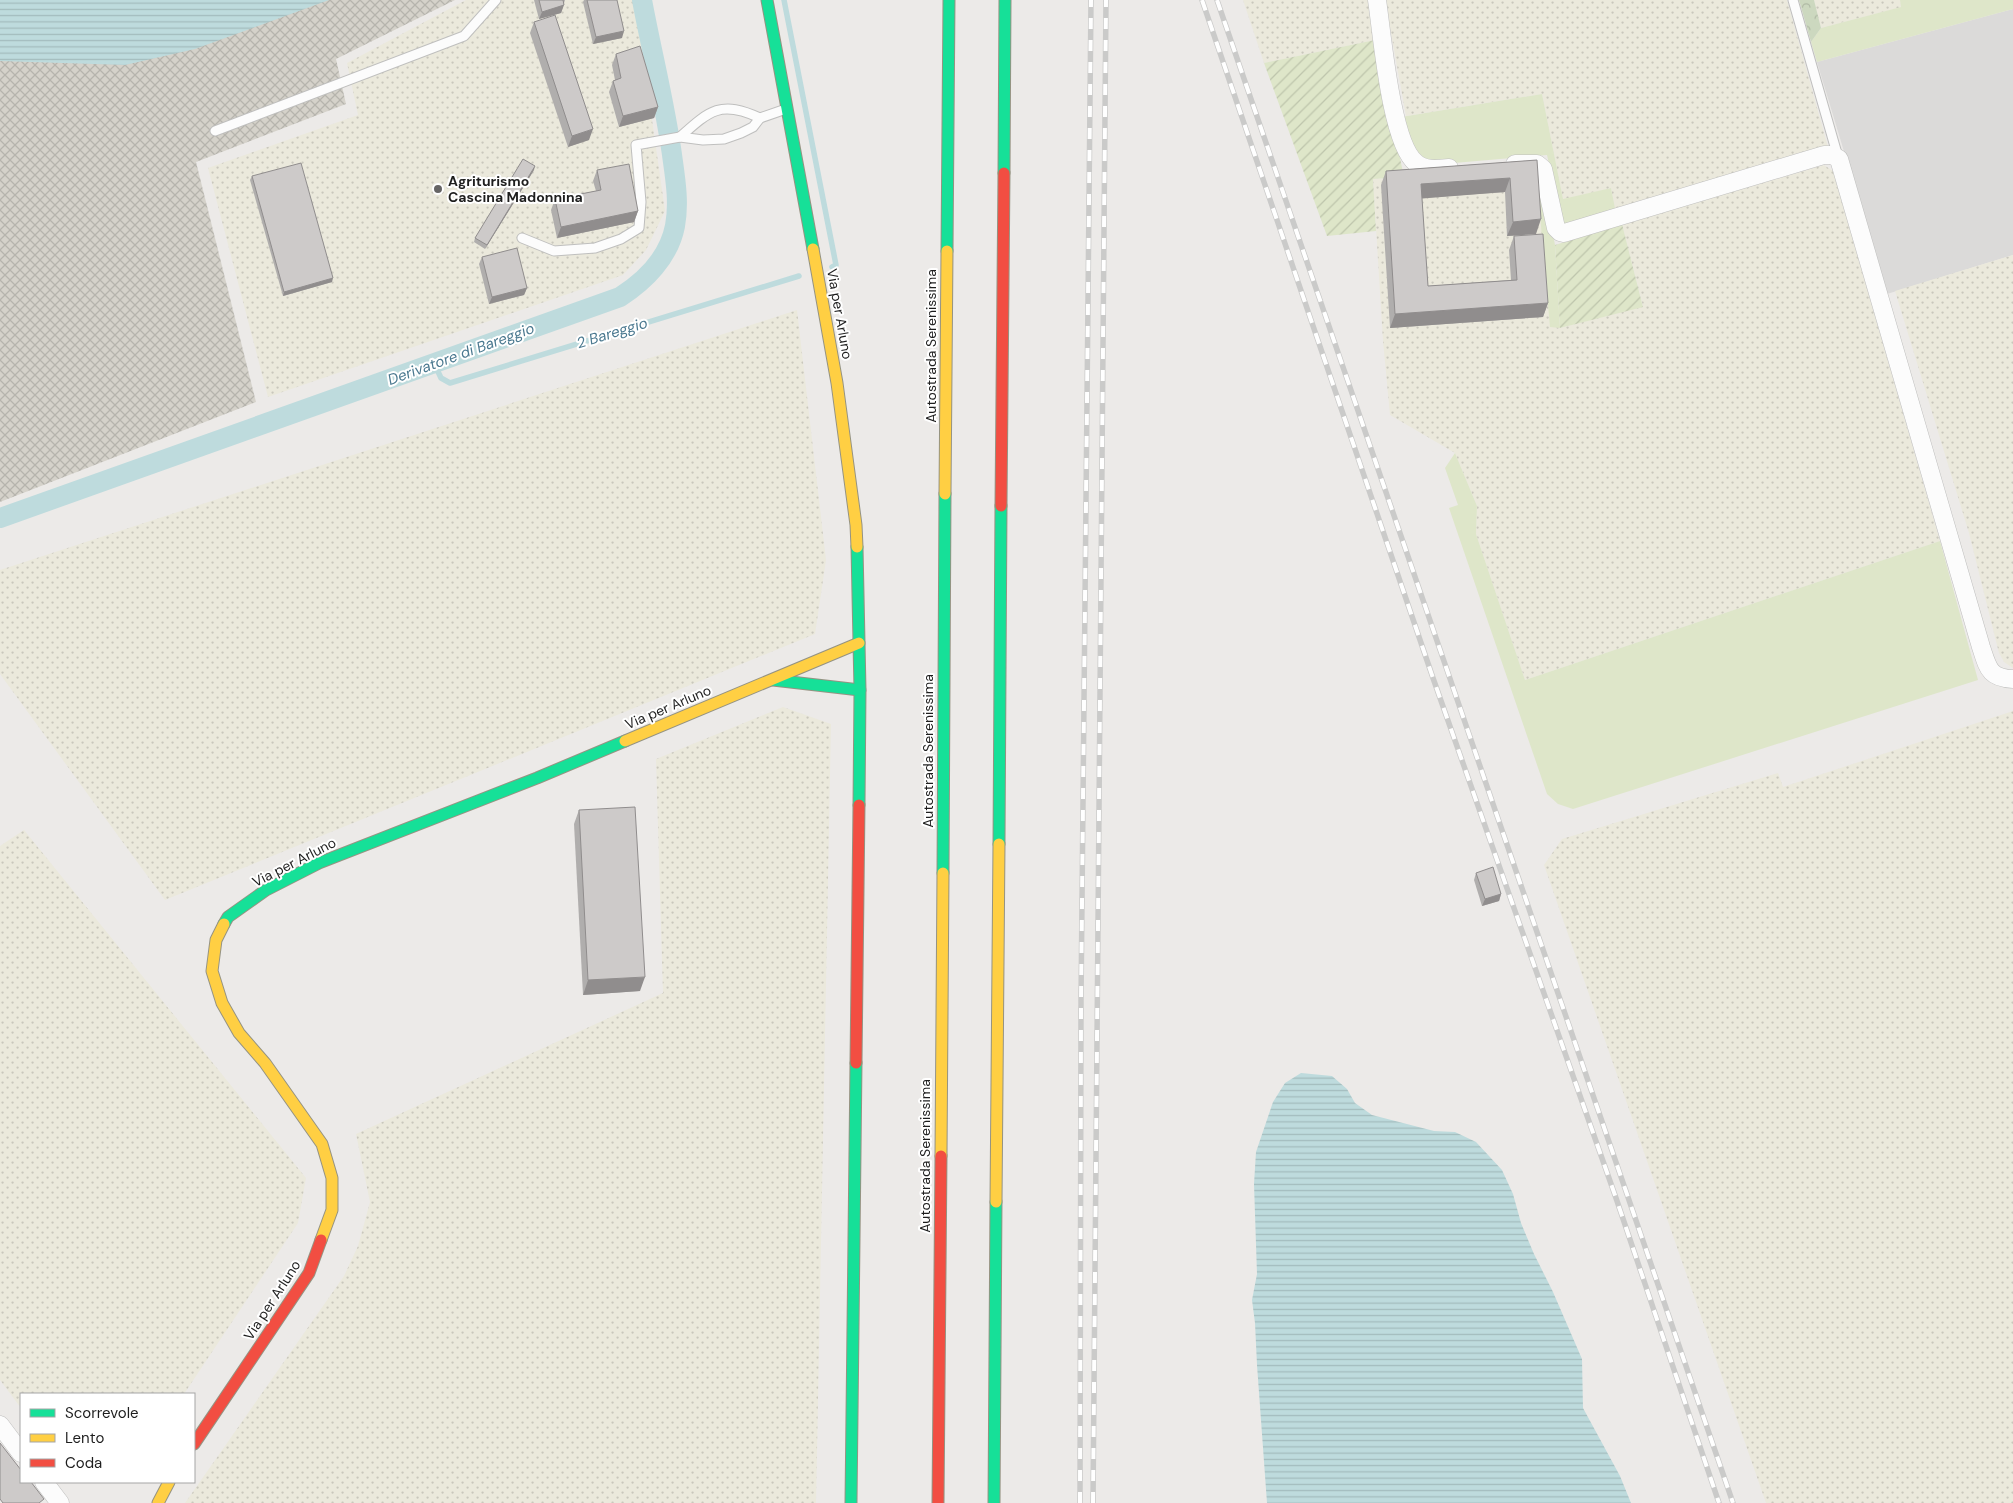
<svg xmlns="http://www.w3.org/2000/svg" width="2013" height="1503" font-family="'DM Sans',sans-serif">
  <style>
    .residential { fill: #dbdad9 }
    .construction { fill: url(#construction-cross-hatch) }
    .farmland { fill: url(#farmland-dots) }
    .grass { fill: #dee6c9 }
    .forest { fill: url(#forest-crowns) }
    .garden { fill: url(#garden-furrows) }
    .water { fill: url(#water-rules) }
    .lines { fill: none; stroke-linecap: round; stroke-linejoin: round }
    .stream { stroke: #bedbdd; stroke-width: 5.5 }
    .canal { stroke: #bedbdd; stroke-width: 20 }
    .lane-casing { stroke: #bfbfbe; stroke-width: 11 }
    .street-casing { stroke: #bfbfbe; stroke-width: 19 }
    .fast-casing { stroke: #959382; stroke-width: 13 }
    .slow-casing { stroke: #959382; stroke-width: 13 }
    .jam-casing { stroke: #959382; stroke-width: 13 }
    .lane { stroke: #fcfcfc; stroke-width: 9 }
    .street { stroke: #fcfcfc; stroke-width: 18 }
    .fast { stroke: #16e098; stroke-width: 11 }
    .slow { stroke: #ffcf43; stroke-width: 11 }
    .jam { stroke: #f24e42; stroke-width: 11 }
    .rail-casing { stroke: #cacac9; stroke-width: 5.5 }
    .rail { stroke: #fff; stroke-width: 4; stroke-dasharray: 11; stroke-linecap: butt }
    .wall { fill: #b0aead }
    .shaded-wall { fill: #908d8d }
    .building { fill: #cdcac9; stroke: #908d8d }
    .poi-dot { fill: #666565; stroke: #fff; stroke-width: 2 }
    .labels { text-anchor: middle; stroke-width: 4; stroke-linejoin: round; paint-order: stroke }
    .poi-label { font-size: 14px; font-weight: bold; fill: #1e1e1e; stroke: #fff; text-anchor: start }
    .street-label { font-size: 14px; fill: #1e1e1e; stroke: #fff }
    .water-label { font-size: 15px; font-style: italic; fill: #4a788f; stroke: #fff }
  </style>
  <defs>
    <pattern id="construction-cross-hatch" width="8" height="8" patternUnits="userSpaceOnUse" patternTransform="scale(1.25)"><rect width="8" height="8" fill="#d5d2ca"/><path d="M0 0l8 8M0 8l8-8" fill="none" stroke="#b6b4ad"/></pattern>
    <pattern id="farmland-dots" width="8" height="8" patternUnits="userSpaceOnUse" patternTransform="scale(1.25)"><rect width="8" height="8" fill="#ebe9dc"/><path d="M2 2h.1M6 6h.1" fill="none" stroke="#c9c7bc" stroke-width="1.8" stroke-linecap="round"/></pattern>
    <pattern id="forest-crowns" width="20" height="18" patternUnits="userSpaceOnUse" patternTransform="scale(1.25)"><rect width="20" height="18" fill="#ccd8bf"/><path d="M2 6a3 3 0 1 1 6 0M12 15a3 3 0 1 1 6 0" fill="none" stroke="#afb9a4"/></pattern>
    <pattern id="garden-furrows" width="10" height="10" patternUnits="userSpaceOnUse" patternTransform="scale(1.25)"><rect width="10" height="10" fill="#dee6c9"/><path d="M-1 1l2-2M0 10L10 0M9 11l2-2" fill="none" stroke="#bec5ac"/></pattern>
    <pattern id="water-rules" width="6" height="5" patternUnits="userSpaceOnUse" patternTransform="scale(1.25)"><rect width="6" height="5" fill="#bedbdd"/><path d="M0 2.5h6" fill="none" stroke="#a3bcbd"/></pattern>
  </defs>
  <rect width="100%" height="100%" fill="#eceae8"/>
  <path class="residential" d="M2013 9V255L1887 294 1817 62Z"/>
  <path class="construction" d="M0 0H455L336 59 346 104 196 162 256 402 0 502Z"/>
  <g class="farmland">
    <path d="M466 0H635L665 211 646 250 623 275 268 397 208 168 358 115 347 63Z"/>
    <path d="M1243 0H1368L1375 40 1264 63Z"/>
    <path d="M1385 0H1787L1828 147 1616 213 1611 188 1563 200 1542 94 1406 116Z"/>
    <path d="M1814 0H1900L1902 7 1821 28Z"/>
    <path d="M1824 165 1833 171 1940 541 1525 680 1476 534 1477 506 1455 453 1390 415 1383 341 1373 179 1536 170 1560 328 1643 306 1622 224Z"/>
    <path d="M2013 255V668L2004 662 1999 653 1969 533 1895 291Z"/>
    <path d="M797 310 826 560 815 634 165 900 0 674V570Z"/>
    <path d="M783 707 831 724 816 1503H185L344 1276 358 1246 370 1202 356 1134 663 993 656 759Z"/>
    <path d="M2013 711V1503H1766L1544 865 1562 839 1778 773 1783 787Z"/>
    <path d="M24 830 306 1178 298 1223 184 1394H21V1408L0 1380V846Z"/>
  </g>
  <g class="grass">
    <path d="M1900 0H2013V9L1817 62 1811 42 1821 28 1901 7Z"/>
    <path d="M1542 94 1563 199 1611 188 1616 213 1565 225 1562 222 1547 155 1431 165 1414 155 1401 117Z"/>
    <path d="M1536 170 1541 174 1555 245 1560 328 1550 327Z"/>
    <path d="M1455 453 1477 506 1476 534 1525 680 1940 541 1978 680 1573 809 1558 804 1547 794 1449 508 1458 505 1445 468Z"/>
  </g>
  <path class="forest" d="M1799 0H1814L1821 28 1811 42Z"/>
  <g class="garden">
    <path d="M1375 40 1404 177 1373 179 1376 231 1327 236 1264 63Z"/>
    <path d="M1622 224 1643 307 1560 328 1555 245Z"/>
  </g>
  <g class="water">
    <path d="M0 0H329L195 49 125 65 0 61Z"/>
    <path d="M1301 1073 1332 1076 1347 1089 1355 1103 1372 1115 1434 1131 1455 1132 1476 1142 1502 1170 1513 1194 1521 1223 1534 1254 1553 1292 1582 1359 1583 1408 1620 1476 1631 1503H1267L1257 1365 1255 1323 1252 1300 1257 1274 1254 1184 1256 1152 1273 1102 1285 1083Z"/>
  </g>
  <g class="lines">
    <g class="stream">
      <path d="M784 0 836 265 832 267"/>
      <path d="M434 363 441 378 450 383 799 276"/>
    </g>
    <path class="canal" d="M0 518 620 297C645 281 669 257 675 226 679 205 676 183 673 162 666 107 652 54 642 0"/>
    <defs>
      <g id="lane">
        <path d="M1793 0 1838 157"/>
        <path d="M215 131 464 36 496 0"/>
        <path d="M680 137C710 110 721 100 760 118"/>
        <path d="M522 238 554 251 595 248 621 239 639 228 641 202 636 145 680 137 703 140 724 139 741 133 753 127 760 118 786 109"/>
      </g>
      <g id="street">
        <path d="M1377 0C1382 33 1391 144 1416 163 1425 171 1438 169 1449 168"/>
        <path d="M1515 164H1537L1543 169 1556 228 1560 232 1564 233 1824 155H1832L1839 159 1981 647C1988 668 1989 678 2013 679"/>
        <path d="M0 1425 21 1453"/>
        <path d="M44 1482 60 1503"/>
      </g>
      <g id="fast">
        <path d="M767 0 813 249"/>
        <path d="M1004 173 1005 0"/>
        <path d="M947 251 949 0"/>
        <path d="M857 547 860 690 859 805"/>
        <path d="M773 680 860 690"/>
        <path d="M999 844 1001 506"/>
        <path d="M943 873 945 494"/>
        <path d="M224 924 228 917 266 890 319 863 537 778 625 741"/>
        <path d="M851 1503 856 1063"/>
        <path d="M994 1503 996 1202"/>
      </g>
      <g id="slow">
        <path d="M813 249 837 383 856 525 857 547"/>
        <path d="M945 494 947 251"/>
        <path d="M625 741 859 643"/>
        <path d="M224 924 216 940 212 971 222 1003 239 1033 265 1063 322 1144 332 1178V1210L321 1240"/>
        <path d="M941 1156 943 873"/>
        <path d="M996 1202 999 844"/>
        <path d="M158 1503 169 1482"/>
      </g>
      <g id="jam">
        <path d="M1001 506 1004 173"/>
        <path d="M856 1063 859 805"/>
        <path d="M194 1444 309 1273 321 1240"/>
        <path d="M938 1503 941 1156"/>
      </g>
    </defs>
    <use href="#lane" class="lane-casing"/>
    <use href="#street" class="street-casing"/>
    <use href="#fast" class="fast-casing"/>
    <use href="#slow" class="slow-casing"/>
    <use href="#jam" class="jam-casing"/>
    <use href="#lane" class="lane"/>
    <use href="#street" class="street"/>
    <use href="#fast" class="fast"/>
    <use href="#slow" class="slow"/>
    <use href="#jam" class="jam"/>
    <defs>
      <g id="rail">
        <path d="M1202 0 1433 678 1616 1198 1719 1503"/>
        <path d="M1217 0 1733 1503"/>
        <path d="M1080 1503 1081 1002 1091 0"/>
        <path d="M1093 1503 1106 0"/>
      </g>
    </defs>
    <use href="#rail" class="rail-casing"/>
    <use href="#rail" class="rail"/>
  </g>
  <g class="wall">
    <path d="M534 0H565L561 13 539 19Z"/>
    <path d="M584 0H617L622 38 593 44 583 2Z"/>
    <path d="M534 22 589 140 568 147 530 33Z"/>
    <path d="M616 54 658 107 654 118 619 127 609 92 613 81 615 80 612 65Z"/>
    <path d="M1537 160 1536 234 1507 236 1505 192 1422 198 1428 286 1511 280 1509 250 1514 236 1548 303 1543 317 1390 328 1381 185 1386 171Z"/>
    <path d="M534 170 485 249 474 242 475 238Z"/>
    <path d="M597 170 638 211 634 222 557 238 551 210 555 199 596 191 593 181Z"/>
    <path d="M252 176 332 282 283 296 250 180Z"/>
    <path d="M482 257 527 288 524 295 489 304 479 264Z"/>
    <path d="M579 810 640 991 583 995 574 824Z"/>
    <path d="M1476 873 1501 894 1499 901 1482 906 1474 880Z"/>
  </g>
  <g class="shaded-wall">
    <path d="M564 5 561 13 539 19 542 12Z"/>
    <path d="M624 31 622 38 593 44 596 37Z"/>
    <path d="M658 107 654 118 619 127 623 116Z"/>
    <path d="M593 129 589 140 568 147 572 136Z"/>
    <path d="M535 166 534 170 485 249 487 245Z"/>
    <path d="M1510 178 1505 192 1416 199 1421 184Z"/>
    <path d="M638 211 634 222 557 238 561 227Z"/>
    <path d="M1541 219 1536 234 1507 236 1513 222Z"/>
    <path d="M333 278 332 282 283 296 284 292Z"/>
    <path d="M527 288 524 295 489 304 492 297Z"/>
    <path d="M1548 303 1543 317 1390 328 1395 314Z"/>
    <path d="M1501 894 1499 901 1482 906 1485 899Z"/>
    <path d="M645 977 640 991 583 995 588 980Z"/>
  </g>
  <g class="building">
    <path d="M539 0H563L564 5 542 12Z"/>
    <path d="M587 0H617L624 31 596 37Z"/>
    <path d="M555 15 593 129 572 136 534 22Z"/>
    <path d="M640 46 658 107 623 116 613 81 621 78 616 54Z"/>
    <path d="M523 159 535 166 487 245 475 238Z"/>
    <path d="M1537 160 1541 219 1513 222 1510 178 1421 184 1428 286 1517 280 1514 236 1543 234 1548 303 1395 314 1386 171Z"/>
    <path d="M301 163 333 278 284 292 252 176Z"/>
    <path d="M629 164 638 211 561 227 555 199 601 190 597 170Z"/>
    <path d="M517 248 527 288 492 297 482 257Z"/>
    <path d="M635 807 645 977 588 980 579 810Z"/>
    <path d="M1493 867 1501 894 1485 899 1476 873Z"/>
    <path d="M0 1443 21 1470V1482H31L44 1499 39 1503H3L0 1499Z"/>
  </g>
  <circle class="poi-dot" cx="438" cy="189" r="5"/>
  <g class="labels">
    <g class="poi-label">
      <text x="448" y="186">Agriturismo<tspan x="448" dy="16">Cascina Madonnina</tspan></text>
    </g>
    <g class="street-label">
      <text transform="translate(840 314) rotate(80)" y="5">Via per Arluno</text>
      <text transform="translate(931 346) rotate(-90)" y="5">Autostrada Serenissima</text>
      <text transform="translate(668 707) rotate(-23)" y="5">Via per Arluno</text>
      <text transform="translate(928 751) rotate(-90)" y="5">Autostrada Serenissima</text>
      <text transform="translate(294 862) rotate(-27)" y="5">Via per Arluno</text>
      <text transform="translate(925 1156) rotate(-90)" y="5">Autostrada Serenissima</text>
      <text transform="translate(272 1300) rotate(-57)" y="5">Via per Arluno</text>
    </g>
    <g class="water-label">
      <text transform="translate(612 333) rotate(-17)" y="5">2 Bareggio</text>
      <text transform="translate(461 354) rotate(-20)" y="5">Derivatore di Bareggio</text>
    </g>
  </g>
  <rect x="20" y="1393" width="175" height="90" fill="#ffffff" stroke="#a5a5a5"/>
  <rect x="30" y="1409" width="25" height="8" fill="#16e098" stroke="#a5a5a5"/>
  <text x="65" y="1418" font-size="15" fill="#1e1e1e">Scorrevole</text>
  <rect x="30" y="1434" width="25" height="8" fill="#ffcf43" stroke="#a5a5a5"/>
  <text x="65" y="1443" font-size="15" fill="#1e1e1e">Lento</text>
  <rect x="30" y="1459" width="25" height="8" fill="#f24e42" stroke="#a5a5a5"/>
  <text x="65" y="1468" font-size="15" fill="#1e1e1e">Coda</text>
</svg>
